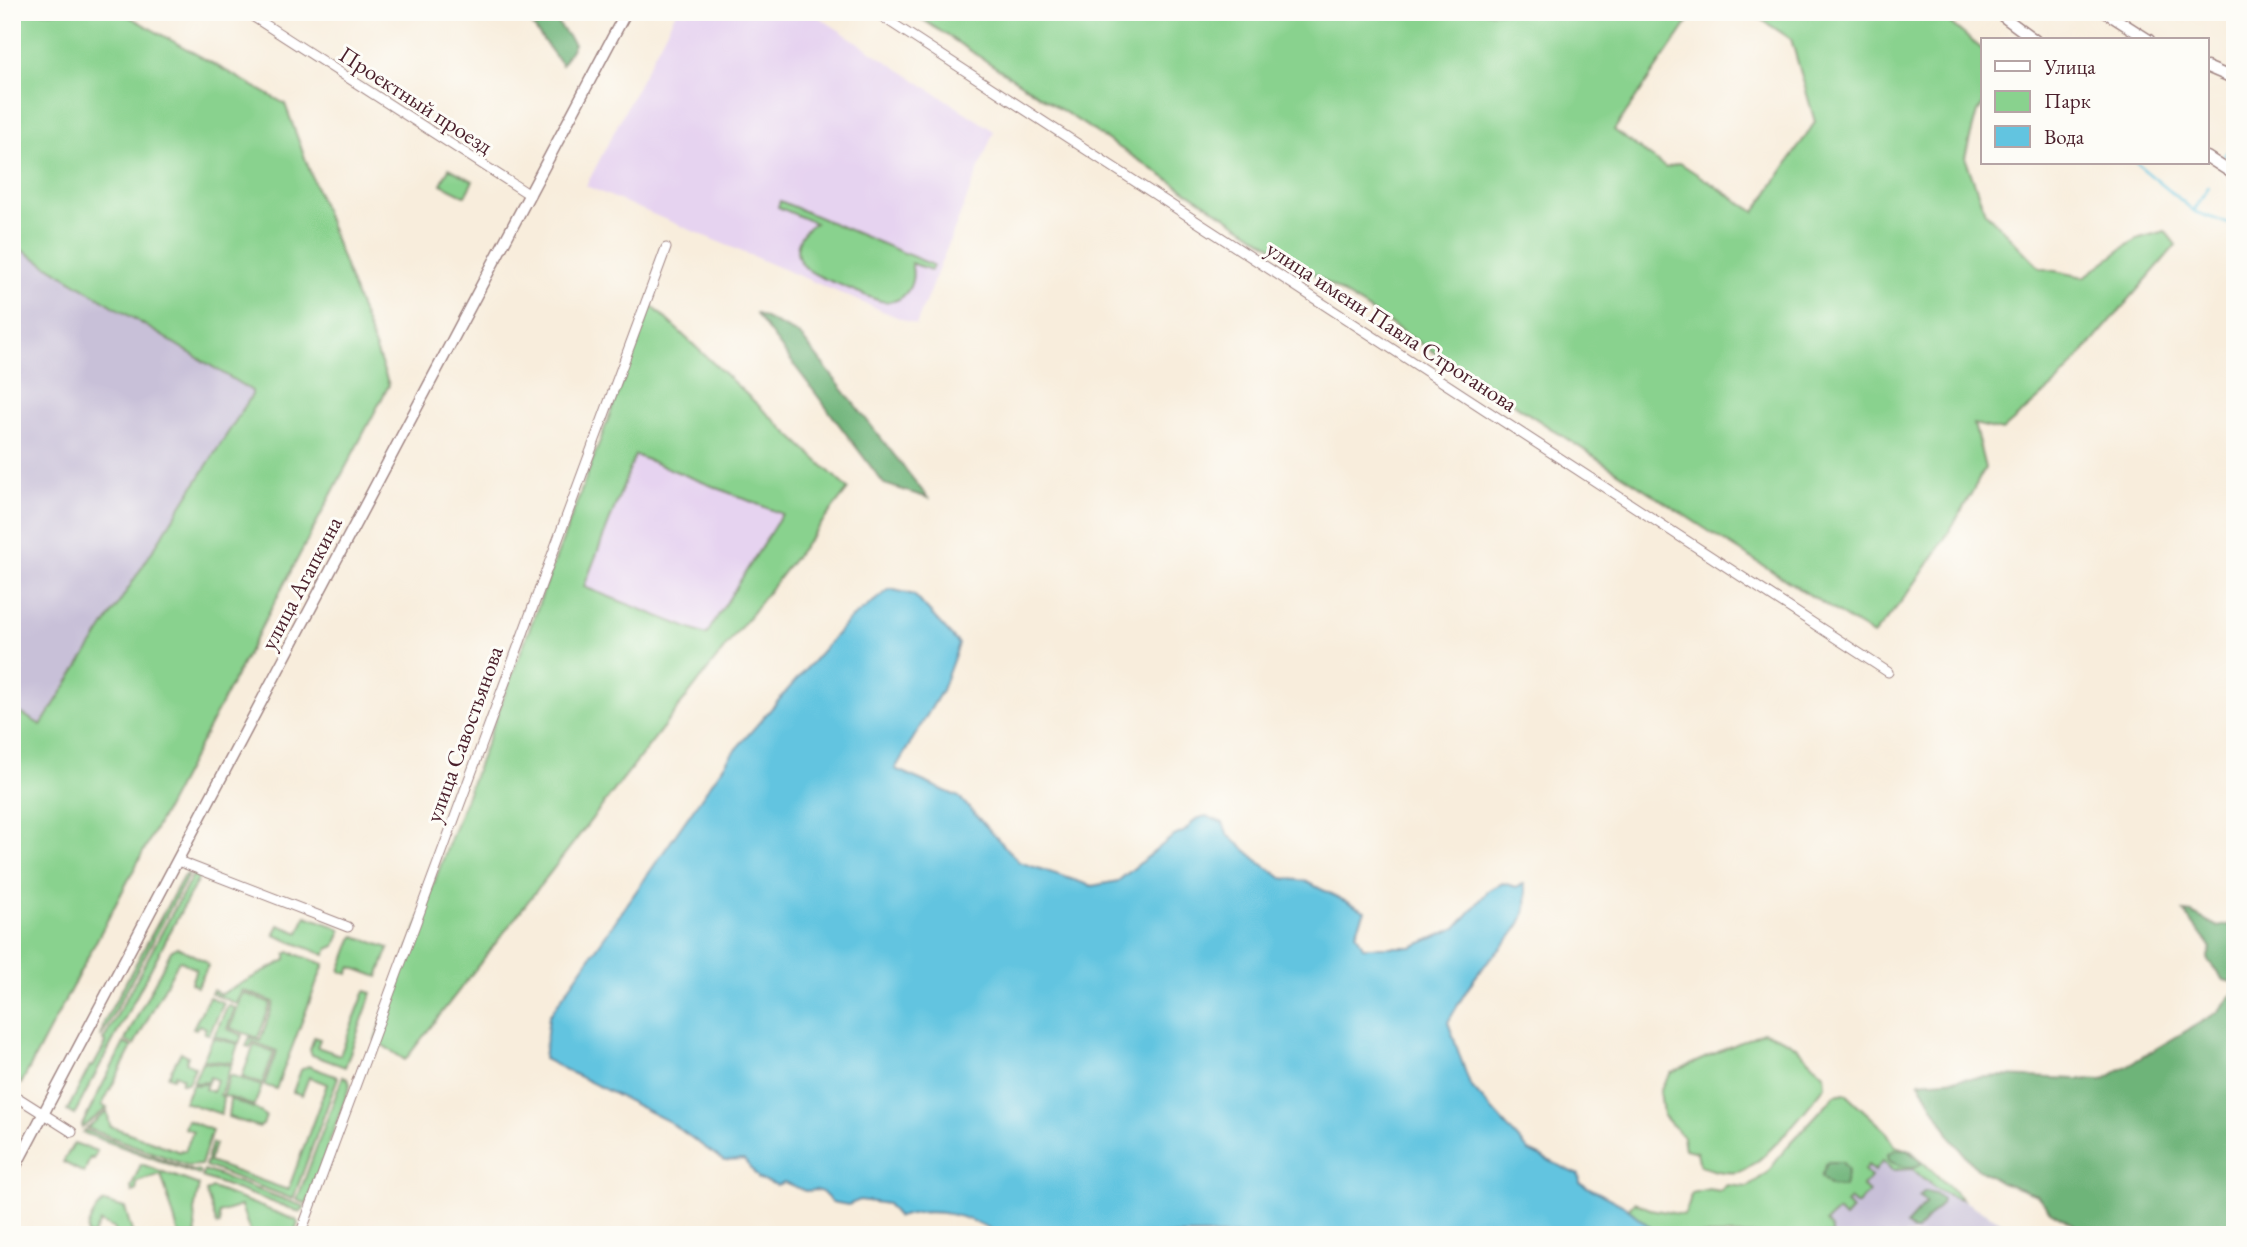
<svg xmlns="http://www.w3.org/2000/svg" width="2247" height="1247" font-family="'EB Garamond',serif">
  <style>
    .built { fill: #e6d3f0 }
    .industrial { fill: #c8c0d8 }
    .green { fill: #89d28e; stroke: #6a785c; stroke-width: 2; fill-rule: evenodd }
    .forest { fill: #6eb479; stroke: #5c6a52; stroke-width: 2 }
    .water { fill: #62c4e0; stroke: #567286; stroke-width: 2 }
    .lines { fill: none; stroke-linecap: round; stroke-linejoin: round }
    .stream { stroke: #62c4e0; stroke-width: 2.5 }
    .minor-casing { stroke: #a18684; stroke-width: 11 }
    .major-casing { stroke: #a18684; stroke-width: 13 }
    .minor { stroke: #fff; stroke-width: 9 }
    .major { stroke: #fff; stroke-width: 10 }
    .labels { text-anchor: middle; stroke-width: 6; stroke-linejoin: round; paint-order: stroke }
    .street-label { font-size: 23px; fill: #4a1f2b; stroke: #fdfcf7 }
  </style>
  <rect width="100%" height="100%" fill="#fdfcf7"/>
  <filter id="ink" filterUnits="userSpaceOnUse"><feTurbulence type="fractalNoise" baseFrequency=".0143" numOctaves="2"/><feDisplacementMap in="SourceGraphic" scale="14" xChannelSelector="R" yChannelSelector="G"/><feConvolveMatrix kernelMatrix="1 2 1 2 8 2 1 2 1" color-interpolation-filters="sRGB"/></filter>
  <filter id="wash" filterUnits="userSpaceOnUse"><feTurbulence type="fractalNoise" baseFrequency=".00686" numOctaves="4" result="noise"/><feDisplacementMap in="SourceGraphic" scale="28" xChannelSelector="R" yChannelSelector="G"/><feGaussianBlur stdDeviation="1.57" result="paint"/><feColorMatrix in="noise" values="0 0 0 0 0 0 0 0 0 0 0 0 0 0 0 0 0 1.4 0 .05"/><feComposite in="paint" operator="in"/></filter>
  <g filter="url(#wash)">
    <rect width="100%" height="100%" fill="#f8eddc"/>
    <g class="built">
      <path d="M676 12H811L994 131 916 325 586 186Z"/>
      <path d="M634 455 782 514 706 635 583 587Z"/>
    </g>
    <g class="industrial">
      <path d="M12 244 252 391V395L40 725 12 708Z"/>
      <path d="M1881 1150 1971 1205 2026 1235H1827L1812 1221Z"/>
    </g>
    <g class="green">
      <path d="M12 12H121L285 104 389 385 21 1084 12 1077V708L41 725 252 395V391L12 244Z"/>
      <path d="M911 12H1695L1614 130 1666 168 1680 163 1755 212 1815 122 1791 39 1750 12H1937L1983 50V105L1977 112 1965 157 1985 212 2040 268 2084 277 2136 239 2165 231 2176 245 2058 382 2002 431 1974 424 1985 468C1954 527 1918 586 1873 635L1721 539Z"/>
      <path d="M449 168 473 181 465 196 441 184Z"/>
      <path d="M780 201 933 265 931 270 911 263C917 283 905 306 881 301 869 298 857 291 845 287 833 281 815 277 806 268 789 253 799 232 815 223L778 207Z"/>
      <path d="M651 305 848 489 405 1060 375 1040ZM635 455 782 514 706 635 584 587Z"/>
      <path d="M190 872 101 1037 104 1022 183 877Z"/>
      <path d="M194 873 198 876V879L74 1115 67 1111 90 1066 93 1067 106 1043 103 1041Z"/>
      <path d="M306 916 337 927 341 931 335 946 328 949 325 955 274 935 279 925 299 933Z"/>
      <path d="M355 936 389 948 378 977 351 967 348 974 340 971 352 939Z"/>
      <path d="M177 947 205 961 208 966 197 987 191 983 196 969 179 960 134 1045 125 1040 171 951Z"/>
      <path d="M289 952 324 964 276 1089 264 1085 277 1051 253 1042 250 1047 246 1046 250 1037 260 1041 274 1002 242 990 237 1004 211 993 213 990 221 994 286 960V954Z"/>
      <path d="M365 991 372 993 345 1067 312 1055 310 1050 314 1037 320 1039 317 1047 340 1055Z"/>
      <path d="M243 993 271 1003 258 1038 230 1028Z"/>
      <path d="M209 997 224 1003 209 1034 204 1033 206 1028 199 1025 196 1029 193 1028Z"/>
      <path d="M228 1005 235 1008 227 1029 242 1035 239 1043 214 1036Z"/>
      <path d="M1763 1032C1793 1039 1802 1053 1824 1074L1825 1086C1809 1106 1761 1168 1738 1172 1725 1174 1712 1170 1700 1166L1697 1152 1685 1149 1683 1137 1663 1115 1660 1090 1671 1073Z"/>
      <path d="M213 1038 238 1044 232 1063 203 1060Z"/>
      <path d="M124 1043 132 1047 102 1105 107 1108 82 1128V1125Z"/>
      <path d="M254 1045 274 1052 262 1084 242 1077Z"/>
      <path d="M181 1052 188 1056 186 1062 195 1067 188 1083H181L183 1078 175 1074 173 1078 168 1076Z"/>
      <path d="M202 1062 231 1065 220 1095 223 1097 221 1114 184 1102 192 1085 207 1084 205 1089 213 1092 217 1080 210 1077 208 1082 193 1083Z"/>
      <path d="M308 1066 338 1077 293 1199 205 1166 212 1143 215 1144 209 1162 288 1190 327 1084 309 1077 302 1095 293 1092 301 1070Z"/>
      <path d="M230 1075 262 1086 254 1106 223 1095Z"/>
      <path d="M343 1076 348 1078 350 1085 307 1204 297 1200Z"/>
      <path d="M1845 1093 1886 1131 1895 1146 1911 1151 1962 1199C1942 1196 1927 1182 1913 1169L1892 1170 1883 1161 1875 1171 1868 1165 1864 1170 1871 1177 1862 1186 1869 1192 1857 1205 1850 1199 1846 1203 1852 1210 1845 1218 1838 1211 1826 1222 1832 1230V1235H1660L1628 1209 1634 1202 1650 1209 1684 1215 1689 1204 1691 1193 1709 1189 1720 1191 1727 1185 1748 1187 1768 1172 1786 1148 1835 1095Z"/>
      <path d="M230 1099 256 1109 266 1116 263 1125 259 1127 228 1117Z"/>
      <path d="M107 1111 110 1126 180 1152 181 1150 185 1151 193 1131 184 1128 187 1120 212 1130 201 1165 189 1166 87 1128Z"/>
      <path d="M85 1130 193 1171 198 1170 200 1173 199 1175 83 1133Z"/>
      <path d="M74 1143 97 1151 93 1159 90 1158 84 1173 63 1162Z"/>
      <path d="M141 1164 199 1185 194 1211 196 1235H179L161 1174 137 1182 136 1191 132 1192 131 1187Z"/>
      <path d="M204 1170 305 1207 300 1212 202 1177Z"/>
      <path d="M212 1188 296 1220 298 1223 294 1235H251L241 1206 219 1213 220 1224 217 1225 206 1192Z"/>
      <path d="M104 1202 125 1208 133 1235H113L115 1229 100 1222 93 1235H87C86 1225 96 1207 104 1202Z"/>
    </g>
    <g class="forest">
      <path d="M522 12H549L574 44 562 65Z"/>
      <path d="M755 313 800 335 928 498 884 484Z"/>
      <path d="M2184 912 2192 913 2218 927 2235 923V983L2224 980 2207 959 2211 948Z"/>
      <path d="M2235 991V1235H2091L2050 1211 2037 1195 1999 1181 1973 1165 1952 1139 1919 1082 2001 1076 2103 1080 2218 1012Z"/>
      <path d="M1895 1150H1907L1922 1163C1912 1171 1900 1166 1889 1161L1888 1154Z"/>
      <path d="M1827 1162H1842L1848 1170 1844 1187 1830 1186 1821 1177Z"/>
      <path d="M1925 1191 1935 1193 1942 1199 1941 1204 1916 1231H1913L1906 1225 1926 1203 1919 1196Z"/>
    </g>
    <path class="water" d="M890 589 914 595 959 644 942 690 895 769 959 797 1019 862 1092 886 1118 881 1172 837 1185 831 1196 819 1206 816 1223 823 1228 835 1263 865 1282 878 1305 881 1365 911 1356 933 1363 947H1412L1456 928 1489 890 1503 883 1516 887 1524 884C1536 922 1502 944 1480 971 1468 986 1458 1005 1448 1022L1470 1085 1529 1151 1579 1175 1580 1183 1624 1206 1660 1235H1001C968 1215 935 1206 898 1217L887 1204 860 1200 848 1205 832 1202 822 1192 816 1190 805 1191 784 1182 777 1185 759 1179 744 1160 724 1161 668 1121 544 1059 549 1016 734 751 848 621Z"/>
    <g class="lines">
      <g class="stream">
        <path d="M2224 156 2235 142"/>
        <path d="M2136 163 2194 211 2208 187"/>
        <path d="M2195 212 2235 226"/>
      </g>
    </g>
  </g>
  <g filter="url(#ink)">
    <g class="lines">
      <defs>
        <g id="minor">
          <path d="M246 12 530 195"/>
          <path d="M875 12 1888 672"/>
          <path d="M178 861 348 927"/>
          <path d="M12 1094 72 1132"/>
          <path d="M300 1235 666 248"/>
        </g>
        <g id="major">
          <path d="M1997 12 2035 40"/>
          <path d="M2105 12 2149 40"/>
          <path d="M2207 67 2235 79"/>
          <path d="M2207 157 2235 175"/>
          <path d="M12 1173 626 12"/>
        </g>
      </defs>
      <use href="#minor" class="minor-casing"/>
      <use href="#major" class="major-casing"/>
      <use href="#minor" class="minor"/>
      <use href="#major" class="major"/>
    </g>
  </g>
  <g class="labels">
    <g class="street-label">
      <text transform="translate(416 100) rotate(33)" y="8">Проектный проезд</text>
      <text transform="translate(1392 326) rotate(33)" y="8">улица имени Павла Строганова</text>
      <text transform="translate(301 583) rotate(-62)" y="8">улица Агапкина</text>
      <text transform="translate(464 734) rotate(-70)" y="8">улица Савостьянова</text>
    </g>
  </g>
  <rect width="2247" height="1247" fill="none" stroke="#fdfcf7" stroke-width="42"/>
  <rect x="1981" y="38" width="228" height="126" fill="#fdfcf7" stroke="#b5a4a5" stroke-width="2"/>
  <rect x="1995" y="61" width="35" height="10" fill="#ffffff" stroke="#b5a4a5" stroke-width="2"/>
  <text x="2044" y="74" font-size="21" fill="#4a1f2b">Улица</text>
  <rect x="1995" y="91" width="35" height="21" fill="#89d28e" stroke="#b5a4a5" stroke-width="2"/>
  <text x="2044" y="108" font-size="21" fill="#4a1f2b">Парк</text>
  <rect x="1995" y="126" width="35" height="21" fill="#62c4e0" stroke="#b5a4a5" stroke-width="2"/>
  <text x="2044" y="144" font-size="21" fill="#4a1f2b">Вода</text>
</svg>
